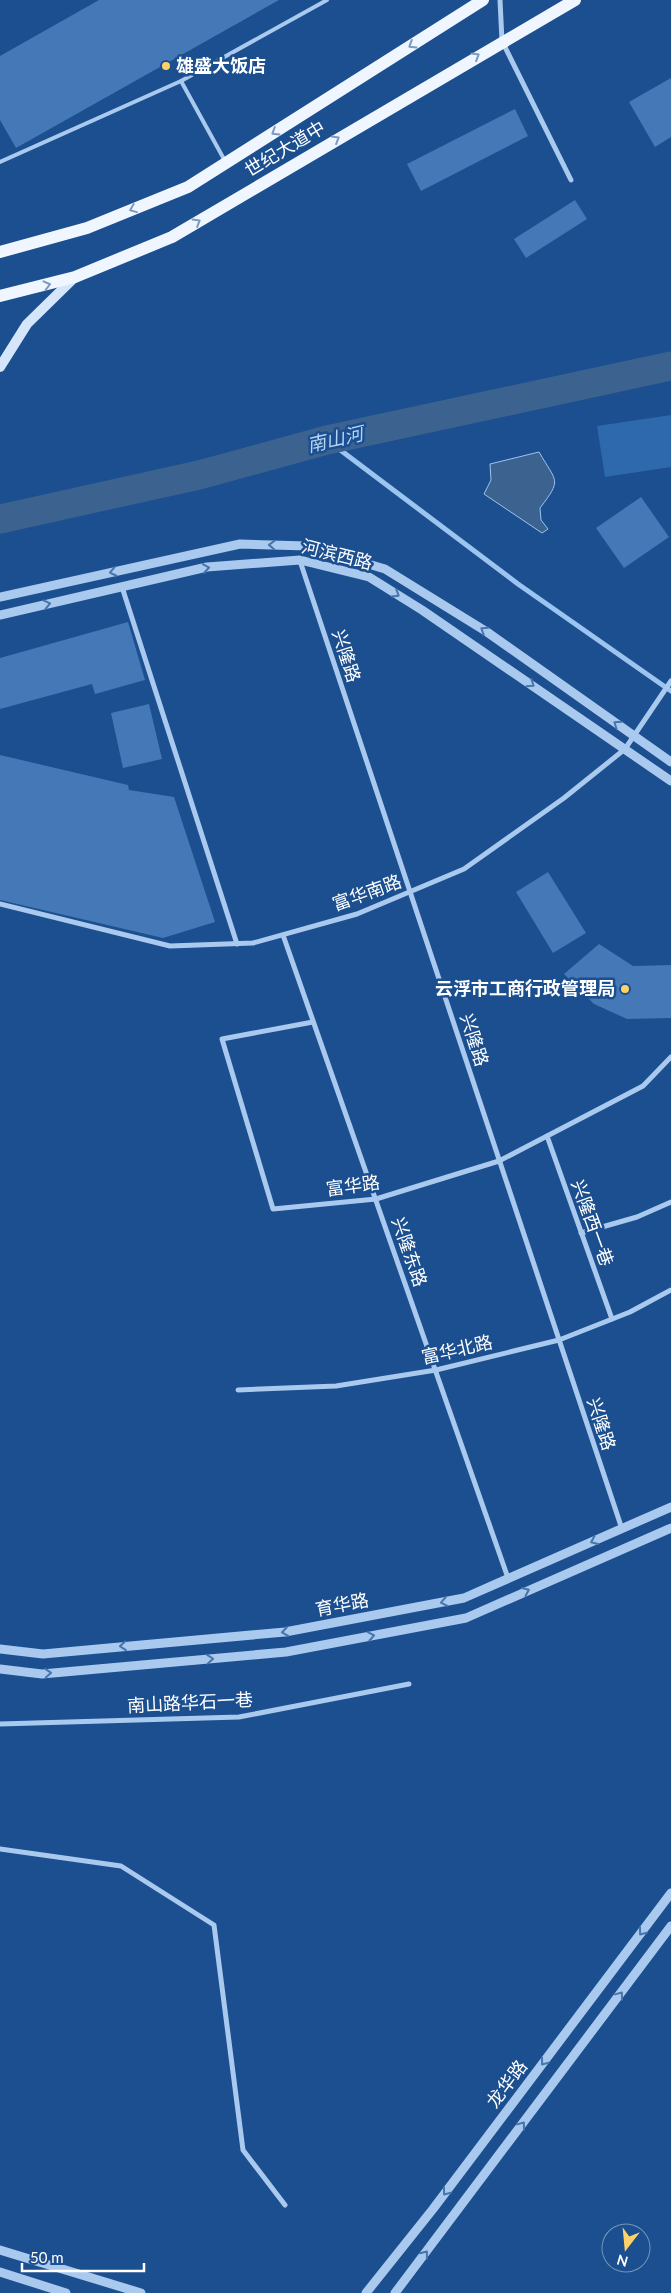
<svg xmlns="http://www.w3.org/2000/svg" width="671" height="2293" font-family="Lato,'Noto Sans SC',sans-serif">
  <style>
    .green { fill: #2e69ad }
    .water { fill: #3c6290; stroke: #9cc4f0 }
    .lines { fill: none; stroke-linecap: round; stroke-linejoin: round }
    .stream { stroke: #9cc4f0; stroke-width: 5 }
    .river { stroke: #3c6290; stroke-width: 29 }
    .building { fill: #4478b7 }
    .service { stroke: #a9c9ee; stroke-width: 4 }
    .minor { stroke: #a9c9ee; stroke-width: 5 }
    .tertiary { stroke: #a9c9ee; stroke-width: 9 }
    .secondary { stroke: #d6e6fa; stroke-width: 10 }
    .primary { stroke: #f0f6ff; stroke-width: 12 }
    .oneway { stroke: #7b9ac1 }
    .oneway2 { stroke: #4674ac }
    .poi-dot { fill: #ffd166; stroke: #1b4f8f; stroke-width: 2 }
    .labels { text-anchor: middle; stroke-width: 5; stroke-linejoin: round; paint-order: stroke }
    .poi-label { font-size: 18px; font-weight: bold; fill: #fff; stroke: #1b4f8f; text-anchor: start }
    .street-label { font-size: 18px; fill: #fff; stroke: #1b4f8f }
    .water-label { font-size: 19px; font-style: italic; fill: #b5d3f5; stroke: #1b4f8f }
  </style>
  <rect width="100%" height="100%" fill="#1b4f8f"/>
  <path class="green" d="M671 415V467L605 477 597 426Z"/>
  <path class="water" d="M539 452C557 483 562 479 540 508L541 520 548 529 542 533 484 494 491 480 490 464Z"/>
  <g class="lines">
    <path class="stream" d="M327 440 518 584 671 691"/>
    <path class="river" d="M0 519 199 475 327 440 671 366"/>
  </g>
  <g class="building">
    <path d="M99 0H279L16 148 0 120V56Z"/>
    <path d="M671 78V137L655 147 629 102Z"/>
    <path d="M515 109 528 136 421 191 407 164Z"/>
    <path d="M575 200 587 219 526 258 514 239Z"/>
    <path d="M641 497 669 537 624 568 596 528Z"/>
    <path d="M128 622 145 680 95 694 92 684 0 709V658Z"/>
    <path d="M149 704 162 759 123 768 111 713Z"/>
    <path d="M0 755 128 785 129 790 174 797 215 922 163 938 0 900Z"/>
    <path d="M548 872 586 933 553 953 516 892Z"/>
    <path d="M599 944 633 966 671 965V1018L627 1019 594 1004 564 974Z"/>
  </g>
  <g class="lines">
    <g class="service">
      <path d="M181 81 225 161"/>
      <path d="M0 162 181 81 327 0"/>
    </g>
    <g class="minor">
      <path d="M500 0 502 41 571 180"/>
      <path d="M300 561 622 1529"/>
      <path d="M122 587 237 944"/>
      <path d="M0 904 170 946 253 943 357 914 464 869 564 798 625 749 671 681"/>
      <path d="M283 935 508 1578"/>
      <path d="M313 1022 222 1039 273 1209 376 1199 499 1161 643 1086 671 1057"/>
      <path d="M547 1136 612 1319"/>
      <path d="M581 1233 637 1217 671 1202"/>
      <path d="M238 1390 336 1386 436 1370 559 1340 630 1312 671 1290"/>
      <path d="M0 1724 239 1717 409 1684"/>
      <path d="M0 1849 121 1866 214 1925 243 2150 285 2205"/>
    </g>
    <g class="tertiary">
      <path d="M0 597 240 544 307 546 385 569 487 632 671 762"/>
      <path d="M0 615 207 567 300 560 369 577 422 610 671 781"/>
      <path d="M0 1649 43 1654 285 1632 464 1598 671 1507"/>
      <path d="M0 1669 42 1674 286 1652 466 1618 671 1528"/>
      <path d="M0 2250 141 2293"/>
      <path d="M0 2272 66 2293"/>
      <path d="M366 2293 433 2209 671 1893"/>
      <path d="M395 2293 671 1926"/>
    </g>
    <path class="secondary" d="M0 367 27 324 75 277"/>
    <g class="primary">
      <path d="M0 252 87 228 188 187 483 0"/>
      <path d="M0 296 75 277 172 237 575 0"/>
    </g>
  </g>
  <defs><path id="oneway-chevron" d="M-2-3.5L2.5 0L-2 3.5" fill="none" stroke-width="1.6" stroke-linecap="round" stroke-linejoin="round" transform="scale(1.25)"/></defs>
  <g class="oneway">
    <use href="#oneway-chevron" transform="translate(412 45) rotate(148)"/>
    <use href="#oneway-chevron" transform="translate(476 56) rotate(-31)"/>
    <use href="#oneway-chevron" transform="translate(275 132) rotate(148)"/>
    <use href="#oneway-chevron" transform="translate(336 139) rotate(-31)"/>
    <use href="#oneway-chevron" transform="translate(133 209) rotate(158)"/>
    <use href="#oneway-chevron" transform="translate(197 222) rotate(-31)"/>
    <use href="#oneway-chevron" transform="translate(47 285) rotate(-14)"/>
  </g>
  <g class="oneway2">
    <use href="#oneway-chevron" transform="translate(272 545) rotate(-178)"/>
    <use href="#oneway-chevron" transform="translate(206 568) rotate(-9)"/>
    <use href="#oneway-chevron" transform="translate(113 572) rotate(168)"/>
    <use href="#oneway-chevron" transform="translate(396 594) rotate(32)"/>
    <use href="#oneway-chevron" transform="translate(47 604) rotate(-13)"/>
    <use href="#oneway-chevron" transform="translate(484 630) rotate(-147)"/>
    <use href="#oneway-chevron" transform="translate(531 684) rotate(34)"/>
    <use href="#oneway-chevron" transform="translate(617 724) rotate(-145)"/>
    <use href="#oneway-chevron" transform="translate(594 1541) rotate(156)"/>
    <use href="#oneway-chevron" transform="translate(526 1591) rotate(-24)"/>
    <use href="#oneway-chevron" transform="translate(444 1602) rotate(169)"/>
    <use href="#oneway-chevron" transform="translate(285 1632) rotate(172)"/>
    <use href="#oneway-chevron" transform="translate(371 1636) rotate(-11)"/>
    <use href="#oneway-chevron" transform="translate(123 1646) rotate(175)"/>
    <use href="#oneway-chevron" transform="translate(210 1659) rotate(-5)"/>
    <use href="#oneway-chevron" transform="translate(48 1673) rotate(-4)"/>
    <use href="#oneway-chevron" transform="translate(642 1932) rotate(127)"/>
    <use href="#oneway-chevron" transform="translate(620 1995) rotate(-53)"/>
    <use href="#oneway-chevron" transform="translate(544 2062) rotate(127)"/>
    <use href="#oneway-chevron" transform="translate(522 2125) rotate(-53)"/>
    <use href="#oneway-chevron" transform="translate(446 2192) rotate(127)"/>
    <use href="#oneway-chevron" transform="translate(425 2254) rotate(-52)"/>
  </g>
  <g class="poi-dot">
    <circle cx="166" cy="66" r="5"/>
    <circle cx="625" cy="989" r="5"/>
  </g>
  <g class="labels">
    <g class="poi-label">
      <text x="176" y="72">雄盛大饭店</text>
      <text x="615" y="995" text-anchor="end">云浮市工商行政管理局</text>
    </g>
    <g class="street-label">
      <text transform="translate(285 149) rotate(-31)" y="6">世纪大道中</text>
      <text transform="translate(337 555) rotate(14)" y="6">河滨西路</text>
      <text transform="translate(346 656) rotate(72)" y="6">兴隆路</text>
      <text transform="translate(367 893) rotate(-20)" y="6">富华南路</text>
      <text transform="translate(474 1040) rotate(72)" y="6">兴隆路</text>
      <text transform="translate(353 1186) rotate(-8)" y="6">富华路</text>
      <text transform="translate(592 1223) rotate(70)" y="6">兴隆西一巷</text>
      <text transform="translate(409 1252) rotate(71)" y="6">兴隆东路</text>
      <text transform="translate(457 1350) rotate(-13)" y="6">富华北路</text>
      <text transform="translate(601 1424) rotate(72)" y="6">兴隆路</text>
      <text transform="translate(342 1605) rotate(-11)" y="6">育华路</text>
      <text transform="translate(190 1703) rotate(-3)" y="6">南山路华石一巷</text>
      <text transform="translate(507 2084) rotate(-53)" y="6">龙华路</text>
    </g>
    <g class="water-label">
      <text transform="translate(335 439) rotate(-13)" y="7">南山河</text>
    </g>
  </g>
  <g transform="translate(626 2248) rotate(196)"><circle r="24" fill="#1b4f8f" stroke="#7695bc"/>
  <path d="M0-4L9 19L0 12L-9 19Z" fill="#ffd166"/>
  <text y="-8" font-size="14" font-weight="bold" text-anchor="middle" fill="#ffffff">N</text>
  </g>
  <path d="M22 2263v8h122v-8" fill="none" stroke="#ffffff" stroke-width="2.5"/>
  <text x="30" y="2263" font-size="15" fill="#ffffff" stroke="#1b4f8f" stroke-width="4" paint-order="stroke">50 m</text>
</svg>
